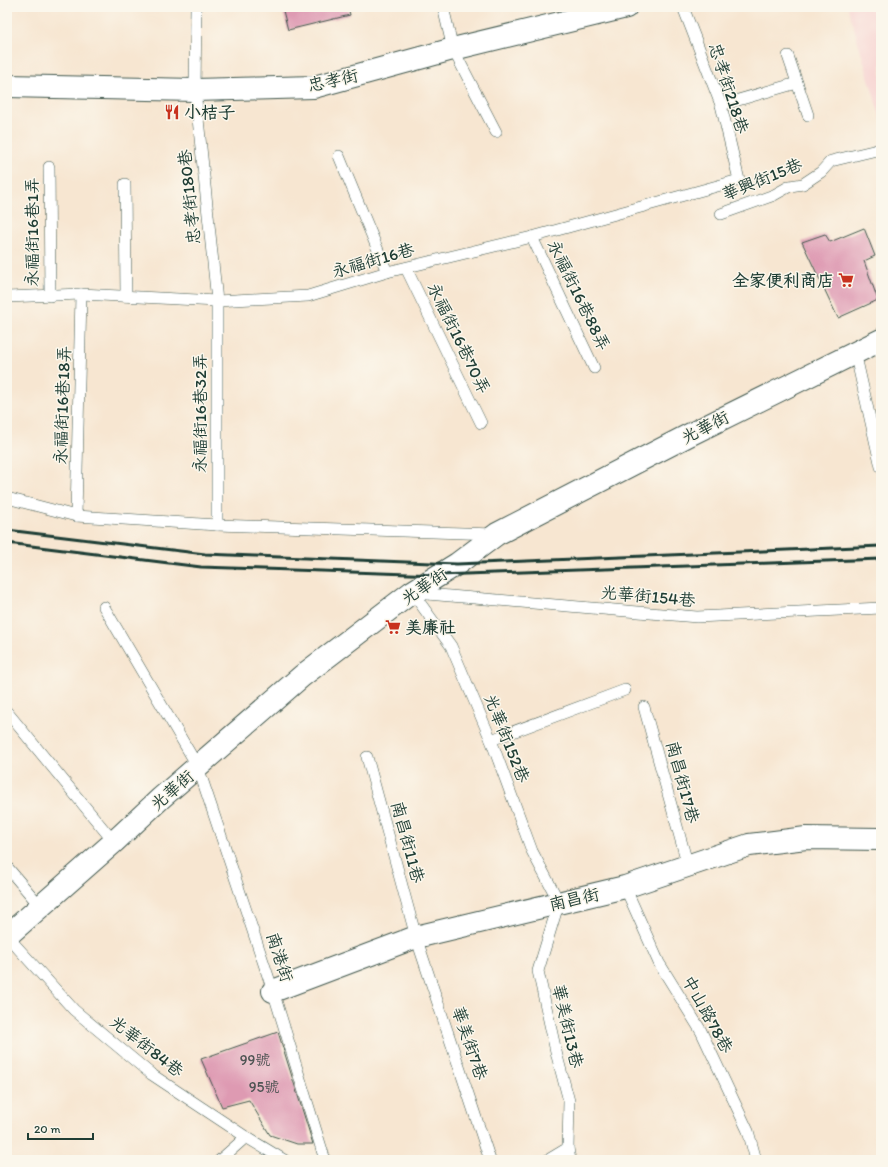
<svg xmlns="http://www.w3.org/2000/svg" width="888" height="1167" font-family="Itim,'LXGW WenKai TC',sans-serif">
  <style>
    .built { fill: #f7d0cf }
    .building { fill: #de9ab2 }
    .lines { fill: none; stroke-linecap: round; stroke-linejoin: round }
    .service-casing { stroke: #3f564c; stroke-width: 12 }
    .minor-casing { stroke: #3f564c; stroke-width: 24 }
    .service { stroke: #fff; stroke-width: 11 }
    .minor { stroke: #fff; stroke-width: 22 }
    .rail { stroke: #1f3d34; stroke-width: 3 }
    .labels { text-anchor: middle; stroke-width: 3; stroke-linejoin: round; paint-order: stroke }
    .number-label { font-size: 15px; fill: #4f5454 }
    .street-label { font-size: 17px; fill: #1f3d34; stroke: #fbf7ec }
    .poi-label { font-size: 17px; font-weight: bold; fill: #1f3d34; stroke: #fbf7ec; text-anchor: start }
  </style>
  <rect width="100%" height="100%" fill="#fbf7ec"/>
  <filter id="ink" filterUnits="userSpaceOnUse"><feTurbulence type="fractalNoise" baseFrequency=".025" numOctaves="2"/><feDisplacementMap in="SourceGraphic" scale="8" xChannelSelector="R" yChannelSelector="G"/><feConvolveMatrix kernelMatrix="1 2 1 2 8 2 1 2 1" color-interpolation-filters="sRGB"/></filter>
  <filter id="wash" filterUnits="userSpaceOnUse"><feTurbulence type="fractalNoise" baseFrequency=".012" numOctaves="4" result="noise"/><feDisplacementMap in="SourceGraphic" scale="16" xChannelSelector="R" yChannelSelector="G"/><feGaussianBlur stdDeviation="0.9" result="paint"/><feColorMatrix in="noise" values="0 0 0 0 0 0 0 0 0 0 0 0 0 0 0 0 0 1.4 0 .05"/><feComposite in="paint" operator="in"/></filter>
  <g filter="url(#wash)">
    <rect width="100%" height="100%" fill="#f7e6d1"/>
    <path class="built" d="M848 7H881V120Z"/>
    <g id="blocks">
      <g class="building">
        <path d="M282 7H348L350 15 288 30Z"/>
        <path d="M864 228 875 256 864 261 878 300 838 318 802 242 825 234 830 242Z"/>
        <path d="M278 1032 313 1144H297L270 1135 249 1100 222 1107 201 1059Z"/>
      </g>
    </g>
  </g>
  <g filter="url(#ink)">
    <use href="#blocks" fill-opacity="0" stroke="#3f564c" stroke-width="1"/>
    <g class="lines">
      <defs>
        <g id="service">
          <path d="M196 7 195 90 217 301V525"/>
          <path d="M443 7 453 49 496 132"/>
          <path d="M788 56 808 115"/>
          <path d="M721 105 797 83"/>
          <path d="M339 156 387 272"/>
          <path d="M49 167 50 296"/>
          <path d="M125 184 126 296"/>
          <path d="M721 214 774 195 790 186 803 184 821 172 831 161 881 149"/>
          <path d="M532 237 594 368"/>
          <path d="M406 268 481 423"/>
          <path d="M7 297 81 294 217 301 308 296 387 272 532 237 739 180 721 105 683 7"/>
          <path d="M855 352 881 467"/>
          <path d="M7 498 76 516 217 525 494 534"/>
          <path d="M76 516 81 294"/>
          <path d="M412 592 451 646 491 740 532 851 559 902 538 971 557 1056 569 1101 568 1148 570 1160"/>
          <path d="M415 593 697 617 881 608"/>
          <path d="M104 607 198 767 273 991 325 1160"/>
          <path d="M644 707 688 866"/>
          <path d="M7 712 114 842"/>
          <path d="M491 740 625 690"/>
          <path d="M367 757 416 937 490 1160"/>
          <path d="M7 867 40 906"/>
          <path d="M625 887 659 963 701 1031 748 1131 756 1160"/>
          <path d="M7 936 74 1010 151 1074 246 1137 284 1160"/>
          <path d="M220 1160 246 1137"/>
          <path d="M548 1160 568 1148"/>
        </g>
        <g id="minor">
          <path d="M7 86 195 90 314 87 453 49 626 7"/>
          <path d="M7 936 114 842 161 798 302 676 412 592 457 564 497 534 689 435 881 340"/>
          <path d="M273 991 416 937 625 887 749 845 806 838 881 839"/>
        </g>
      </defs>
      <use href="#service" class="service-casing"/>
      <use href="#minor" class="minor-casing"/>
      <use href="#service" class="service"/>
      <use href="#minor" class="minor"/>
      <g class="rail">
        <path d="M7 530 205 554 457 564 881 546"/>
        <path d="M7 543 201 567 438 575 881 559"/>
      </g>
    </g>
  </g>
  <defs>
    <symbol id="restaurant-bare" viewBox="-9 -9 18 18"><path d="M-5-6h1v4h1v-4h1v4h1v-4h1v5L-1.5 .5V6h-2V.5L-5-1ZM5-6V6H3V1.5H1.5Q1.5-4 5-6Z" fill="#c8321e" stroke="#fbf7ec" stroke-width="2.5" paint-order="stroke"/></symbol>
    <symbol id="supermarket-bare" viewBox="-9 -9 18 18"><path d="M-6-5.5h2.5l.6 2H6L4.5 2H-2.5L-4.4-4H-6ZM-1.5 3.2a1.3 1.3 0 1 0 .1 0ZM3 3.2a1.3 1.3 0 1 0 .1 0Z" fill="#c8321e" stroke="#fbf7ec" stroke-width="2.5" paint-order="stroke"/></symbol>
  </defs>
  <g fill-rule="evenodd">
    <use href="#restaurant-bare" x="161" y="101" width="22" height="22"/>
    <use href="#supermarket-bare" x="835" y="269" width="22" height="22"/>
    <use href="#supermarket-bare" x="382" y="616" width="22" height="22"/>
  </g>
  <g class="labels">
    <g class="number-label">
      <text x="255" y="1065">99號</text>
      <text x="264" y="1092">95號</text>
    </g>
    <g class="street-label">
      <text transform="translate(333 80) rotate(-12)" y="6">忠孝街</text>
      <text transform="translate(729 88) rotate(72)" y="6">忠孝街218巷</text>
      <text transform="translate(762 179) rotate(-22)" y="6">華興街15巷</text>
      <text transform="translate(189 197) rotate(-96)" y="6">忠孝街180巷</text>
      <text transform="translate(32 232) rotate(-90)" y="6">永福街16巷1弄</text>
      <text transform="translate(373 260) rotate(-16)" y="6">永福街16巷</text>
      <text transform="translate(579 295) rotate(64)" y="6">永福街16巷88弄</text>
      <text transform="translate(459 338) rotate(64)" y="6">永福街16巷70弄</text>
      <text transform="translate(62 405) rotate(-88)" y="6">永福街16巷18弄</text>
      <text transform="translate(200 413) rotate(-90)" y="6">永福街16巷32弄</text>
      <text transform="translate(705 427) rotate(-27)" y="6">光華街</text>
      <text transform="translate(424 586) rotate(-34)" y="6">光華街</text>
      <text transform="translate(648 596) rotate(5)" y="6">光華街154巷</text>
      <text transform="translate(507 738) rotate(68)" y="6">光華街152巷</text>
      <text transform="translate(683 782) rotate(75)" y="6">南昌街17巷</text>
      <text transform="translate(172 790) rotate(-41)" y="6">光華街</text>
      <text transform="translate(408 842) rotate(75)" y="6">南昌街11巷</text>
      <text transform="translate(574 899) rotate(-13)" y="6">南昌街</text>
      <text transform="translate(280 957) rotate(72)" y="6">南港街</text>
      <text transform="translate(708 1014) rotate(61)" y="6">中山路78巷</text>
      <text transform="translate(568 1026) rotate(77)" y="6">華美街13巷</text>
      <text transform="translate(470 1043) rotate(71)" y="6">華美街7巷</text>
      <text transform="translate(147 1046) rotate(38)" y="6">光華街84巷</text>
    </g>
    <g class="poi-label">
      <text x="184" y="118">小桔子</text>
      <text x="834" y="286" text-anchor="end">全家便利商店</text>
      <text x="405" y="633">美廉社</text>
    </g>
  </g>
  <rect width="888" height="1167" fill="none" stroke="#fbf7ec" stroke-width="24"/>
  <path d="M28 1133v6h65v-6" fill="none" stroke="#1f3d34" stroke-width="2"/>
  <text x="34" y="1133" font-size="12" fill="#1f3d34" stroke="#fbf7ec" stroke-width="3" paint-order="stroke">20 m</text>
</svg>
